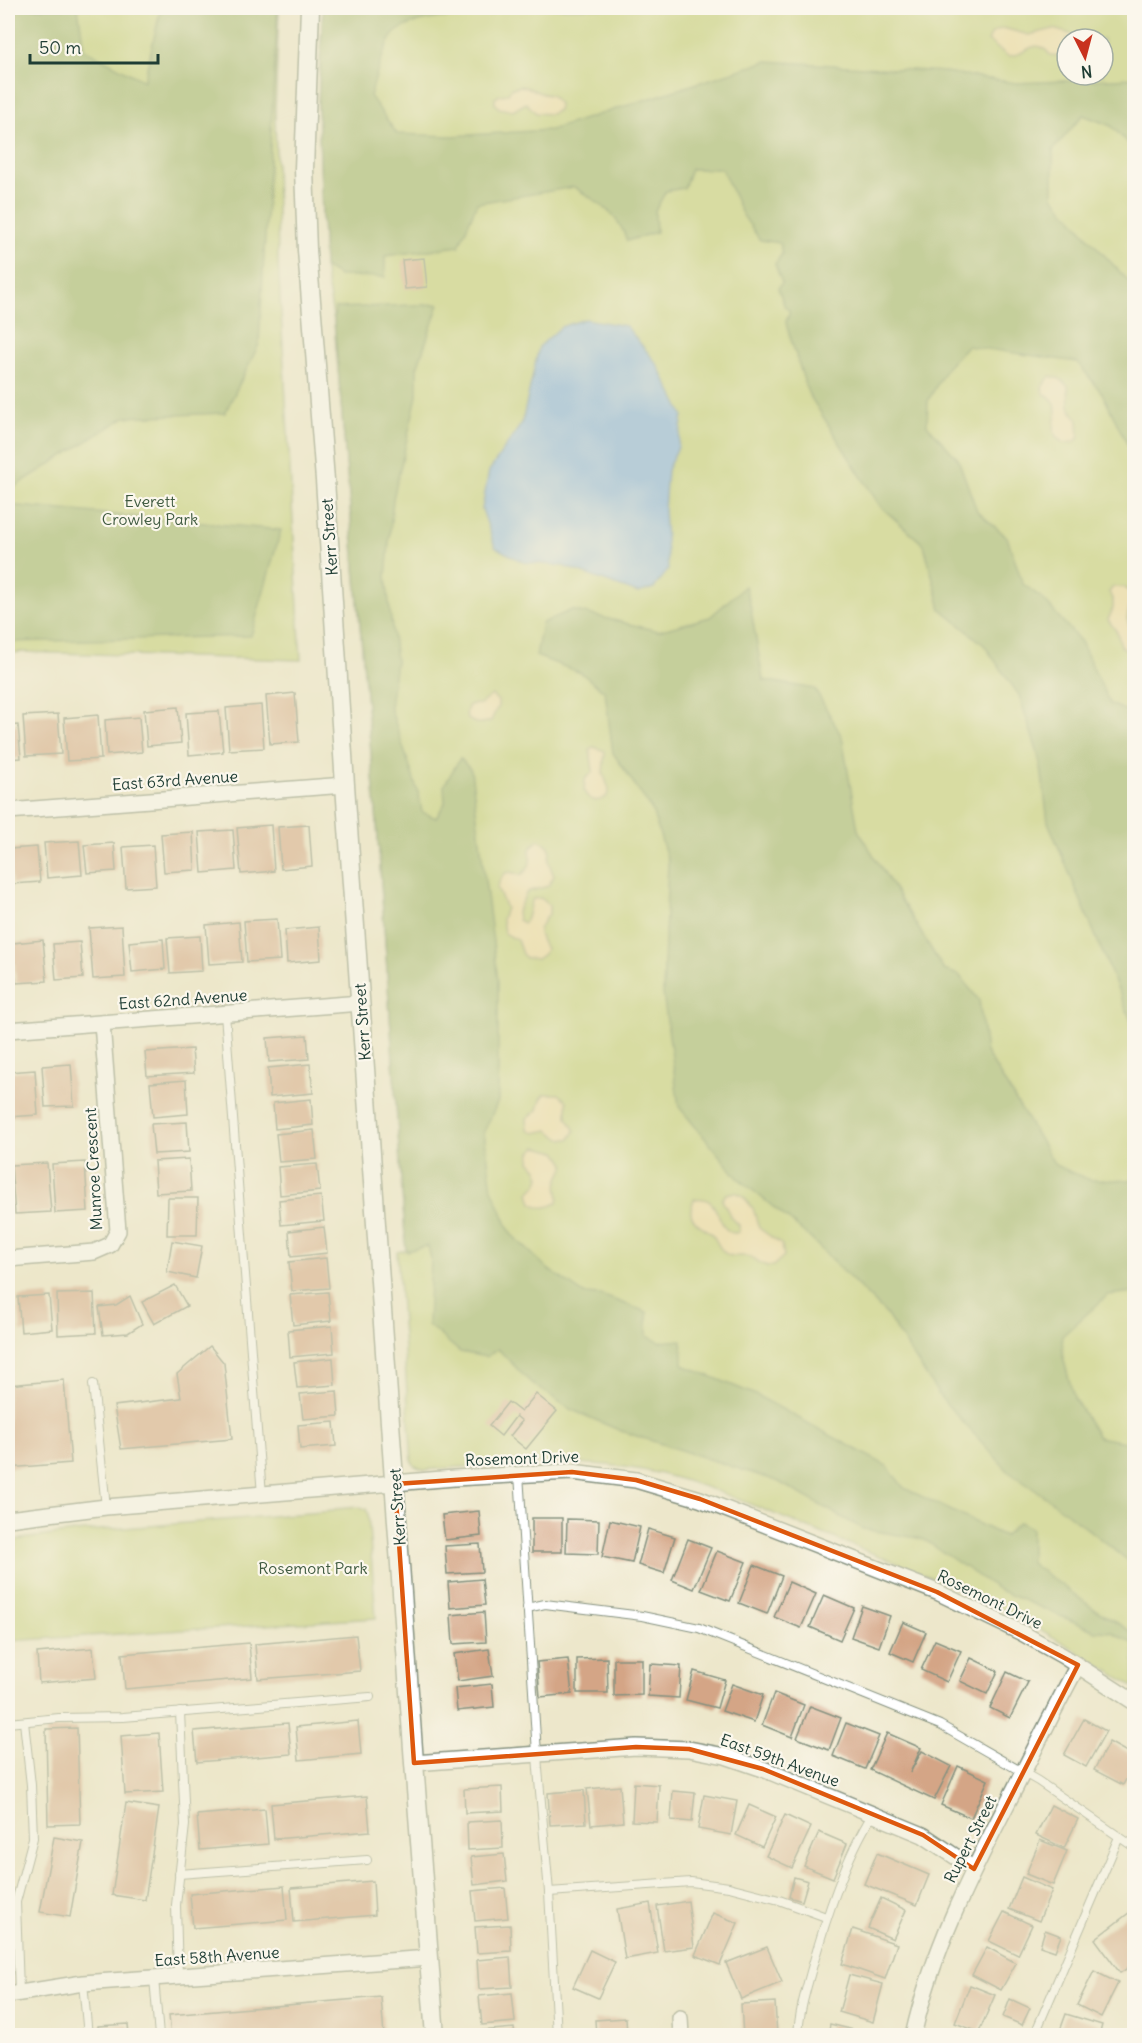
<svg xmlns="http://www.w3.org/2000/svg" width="1142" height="2043" font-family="Delius,sans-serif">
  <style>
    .green { fill: #bece71; stroke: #6e8652; stroke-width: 1.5; fill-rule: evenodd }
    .forest { fill: #96b163; stroke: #5a774c; stroke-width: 1.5 }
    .sand { fill: #eeda9e; stroke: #868c69; stroke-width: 1.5 }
    .water { fill: #79aee7; stroke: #4c768e; stroke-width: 1.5 }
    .building { fill: #d4a586 }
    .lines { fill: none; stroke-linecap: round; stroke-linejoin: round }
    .service-casing { stroke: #869280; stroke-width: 10 }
    .minor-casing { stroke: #869280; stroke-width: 18 }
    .tertiary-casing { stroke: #869280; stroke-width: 21 }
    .service { stroke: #fff; stroke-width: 8 }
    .minor { stroke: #fff; stroke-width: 15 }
    .tertiary { stroke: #fff; stroke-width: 18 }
    .marked { fill: none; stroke: #de580e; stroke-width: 4.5; stroke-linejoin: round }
    .labels { text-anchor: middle; stroke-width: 4.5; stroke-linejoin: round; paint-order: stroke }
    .park-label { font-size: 16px; fill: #3f5a40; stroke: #fbf7ec }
    .street-label { font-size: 16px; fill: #1f3d34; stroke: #fbf7ec }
  </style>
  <rect width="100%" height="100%" fill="#fbf7ec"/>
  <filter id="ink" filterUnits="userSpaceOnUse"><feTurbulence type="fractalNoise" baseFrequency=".0167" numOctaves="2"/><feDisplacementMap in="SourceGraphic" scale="12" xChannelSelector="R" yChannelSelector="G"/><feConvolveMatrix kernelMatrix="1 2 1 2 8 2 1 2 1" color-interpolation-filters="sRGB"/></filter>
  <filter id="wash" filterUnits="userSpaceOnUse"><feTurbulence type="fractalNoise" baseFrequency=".008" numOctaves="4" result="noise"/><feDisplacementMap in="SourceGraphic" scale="24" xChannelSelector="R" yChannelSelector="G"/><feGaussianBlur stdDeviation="1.35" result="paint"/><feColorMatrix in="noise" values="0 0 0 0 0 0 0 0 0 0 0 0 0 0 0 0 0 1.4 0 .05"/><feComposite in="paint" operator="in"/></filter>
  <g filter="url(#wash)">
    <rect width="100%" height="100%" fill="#ede7cb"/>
    <g class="green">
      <path d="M8 8H279L275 110 278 261 301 660 21 652 8 654Z"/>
      <path d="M323 8H1134V1687C1090 1659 1045 1630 997 1607 935 1577 869 1552 804 1526 746 1503 687 1475 624 1467 557 1459 491 1464 424 1470L415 1466 412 1462 397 1252 406 1250 377 823 334 321 324 267 318 105ZM1067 39H1103V75H1067Z"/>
      <path d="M360 1507 366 1509 368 1514 376 1618 8 1641V1541L75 1532 334 1511 335 1509Z"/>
    </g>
    <g class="forest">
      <path d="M8 8H78L84 49 144 81 161 8H278L259 344 225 413 125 417 8 491Z"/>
      <path d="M323 8H489L491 15C464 17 418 15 396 32 384 42 375 81 370 96L397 134 451 136 550 130 767 61 945 72 1016 83 1134 78V149L1111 126 1083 115 1053 150V196L1092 242 1134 287V458L1102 393 1077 362 967 346 947 367 928 401 927 425 958 459 977 511 1007 537 1023 584 1043 599 1081 642 1110 704 1134 714V813L1132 818 1134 823V1028L1048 822 1040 760 1019 695 984 645 941 609 924 545 880 506 808 393 787 327 786 321 789 315V310L785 307 778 288 782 283 775 264 782 254 780 243 760 240 742 214 722 169H691L684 188 666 191 655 211 656 232 627 241C619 213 597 202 574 187L477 203 459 246 385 256V277L339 276 324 267 318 105Z"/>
      <path d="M439 304 417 368V396L393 499 386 577 396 661 390 707 418 792 422 812 436 818 445 803 444 786 460 758 471 770 498 981V1101L484 1132 492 1189 511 1234 548 1269 584 1294 601 1295 647 1312V1336L659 1342 682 1340 683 1365 756 1395 887 1466 904 1488 1004 1536 1019 1522 1031 1528V1563L1096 1610 1134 1633V1644L1112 1632 1096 1631 999 1590 923 1539 863 1529 777 1481 621 1431 570 1409 529 1381 498 1349 486 1357 460 1352 428 1325 431 1259 428 1246 406 1251 377 823 334 321 335 308Z"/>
      <path d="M8 505 281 530 251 636 8 642Z"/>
      <path d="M745 586 750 604 763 680 815 689 842 737 858 830 944 970 959 975 979 1000 986 1052 1055 1165 1090 1180H1134V1292L1108 1295 1062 1336 1063 1357 1074 1398 1098 1437 1125 1442 1134 1446V1565L1054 1503 1009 1472 941 1398 886 1314 807 1235 738 1178 679 1107 663 993 668 861 652 810 613 753 605 692 581 673 536 656 542 623 572 610 658 631 710 617Z"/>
    </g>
    <g class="sand">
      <path d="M1003 28 1029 35 1053 29 1074 35 1079 39H1067V54L1062 56 1050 55C1035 35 1026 56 1008 56L988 41 992 33Z"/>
      <path d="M521 86C533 88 539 95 551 95L559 104 558 110 551 114 536 113 526 103 513 111 499 108 495 104V98L500 95 507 94 512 88Z"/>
      <path d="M1050 376 1060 379 1068 386 1069 407 1078 420 1079 437 1075 442 1064 443C1039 430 1072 406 1043 393L1042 387Z"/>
      <path d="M1113 587H1124L1132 595 1127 619 1134 640 1128 649H1124L1121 646 1117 632 1108 620 1113 608V601L1109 592Z"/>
      <path d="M492 695 498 701V706L491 721C481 724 475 725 467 718L466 712 469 705 480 704Z"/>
      <path d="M594 747 605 751 603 773 609 789 607 796C598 803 589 802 584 791L585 779 593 772 590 750Z"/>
      <path d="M538 840C553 846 550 847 549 860 549 865 552 871 554 876L548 886 527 892 517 912 518 920 524 923C530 917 527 907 533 899L541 898 549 905V914C536 930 536 931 546 949L544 954 537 959 526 958 522 954 517 940 504 933 502 919 506 908 497 888C503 874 504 868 520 875 532 869 530 860 530 849Z"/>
      <path d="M545 1094H559L567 1101V1117L575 1131 570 1139H561L548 1130 535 1133 528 1129 527 1118 538 1110 541 1099Z"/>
      <path d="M537 1147 557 1152 565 1164C564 1171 560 1174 558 1181 554 1194 568 1202 546 1207 540 1208 537 1206 532 1203L529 1193 538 1183 540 1177 537 1169 530 1161 531 1152Z"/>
      <path d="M735 1192 742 1195 753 1208 759 1228 782 1245 784 1256 773 1266C763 1267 761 1262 752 1258 745 1254 736 1258 728 1255 717 1249 718 1240 711 1233 705 1227 692 1223 691 1213 690 1209 693 1203 694 1199 723 1193 715 1234 736 1233L739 1231V1225L731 1217 722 1200 726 1194Z"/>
    </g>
    <path class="water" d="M585 319 626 326 657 364 683 415 678 447 667 470 664 510 668 570 654 588 638 593 563 566 523 562 495 547 482 509 489 471 522 423 539 347 561 327Z"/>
    <g id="blocks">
      <g class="building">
        <path d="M424 258 427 287 405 289 402 260Z"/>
        <path d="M295 693 299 742 270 744 266 696Z"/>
        <path d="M261 705 264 748 229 750 226 708Z"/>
        <path d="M178 707 181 743 147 746 144 710Z"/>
        <path d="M219 711 223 752 189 755 186 713Z"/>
        <path d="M58 714 61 754 26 756 23 716Z"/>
        <path d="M98 715 101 759 67 761 64 718Z"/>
        <path d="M139 717 142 752 107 755 105 720Z"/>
        <path d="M18 725 21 758 8 759V726Z"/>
        <path d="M271 825 274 871 241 874 237 828Z"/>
        <path d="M309 825 312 866 281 869 278 827Z"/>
        <path d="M233 830 236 870 202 873 199 832Z"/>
        <path d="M193 832 195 870 164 872 161 834Z"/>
        <path d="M79 841 82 875 47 878 44 843Z"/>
        <path d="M114 843 116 871 87 873 84 845Z"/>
        <path d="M153 845 156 886 126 888 123 847Z"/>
        <path d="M37 847 40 882 12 884 9 849Z"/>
        <path d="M277 919 280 960 247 962 244 921Z"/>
        <path d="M239 922 242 962 209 964 206 925Z"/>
        <path d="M122 926 125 977 93 979 89 928Z"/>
        <path d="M319 927 321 960 287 963 285 930Z"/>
        <path d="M200 936 202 971 170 973 167 938Z"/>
        <path d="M163 939 165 969 132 972 129 942Z"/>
        <path d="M43 940 47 981 16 983 13 943Z"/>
        <path d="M80 942 83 978 56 980 53 944Z"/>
        <path d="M307 1035 309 1059 269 1062 267 1038Z"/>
        <path d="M192 1049 194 1073 147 1076 145 1052Z"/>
        <path d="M71 1064 74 1106 45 1107 42 1066Z"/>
        <path d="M310 1064 313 1093 270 1097 268 1068Z"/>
        <path d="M35 1070 38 1115 8 1117V1072Z"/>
        <path d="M186 1080 188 1114 153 1117 150 1083Z"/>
        <path d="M311 1099 313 1125 275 1129 273 1103Z"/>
        <path d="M187 1122 189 1152 154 1154 151 1124Z"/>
        <path d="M314 1130 317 1159 279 1162 276 1134Z"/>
        <path d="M189 1159 191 1191 156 1193 154 1161Z"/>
        <path d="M85 1162 88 1211 55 1213 52 1164Z"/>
        <path d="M47 1163 51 1212 15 1214 11 1165Z"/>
        <path d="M317 1164 320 1191 280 1195 278 1167Z"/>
        <path d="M321 1196 324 1221 281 1225 279 1200Z"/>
        <path d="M168 1198H198L197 1235H167Z"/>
        <path d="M324 1227 327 1253 291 1257 289 1231Z"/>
        <path d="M172 1241 202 1246 196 1278 167 1272Z"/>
        <path d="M326 1258 329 1288 292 1291 289 1262Z"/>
        <path d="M175 1285 187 1306 154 1324 142 1302Z"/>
        <path d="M328 1292 331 1321 293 1325 290 1295Z"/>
        <path d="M94 1293 96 1333 58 1335 57 1294Z"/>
        <path d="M49 1295 52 1329 21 1332 18 1297Z"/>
        <path d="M130 1296 142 1324 128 1333 103 1335 99 1307 116 1305Z"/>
        <path d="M332 1326 334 1353 290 1357 288 1330Z"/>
        <path d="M210 1346 224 1363 232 1439 121 1449 114 1406 181 1398 177 1374Z"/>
        <path d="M333 1358 335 1385 297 1388 294 1362Z"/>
        <path d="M64 1380 71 1463 8 1468V1385Z"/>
        <path d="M337 1391 339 1416 303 1419 300 1394Z"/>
        <path d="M536 1394 557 1411 526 1449 510 1436 522 1421 516 1416 501 1436 489 1426 508 1402 521 1412Z"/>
        <path d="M334 1422 336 1446 300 1449 298 1425Z"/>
        <path d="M479 1511 481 1536 445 1540 442 1515Z"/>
        <rect x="532" y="1518" width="30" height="34"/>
        <path d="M567 1519 599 1520 598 1554 566 1553Z"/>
        <path d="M610 1520 640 1527 632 1563 602 1557Z"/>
        <path d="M648 1529 675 1537 664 1573 638 1565Z"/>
        <path d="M688 1539 711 1548 694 1589 672 1580Z"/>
        <path d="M480 1544 482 1572 447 1574 445 1546Z"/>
        <path d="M717 1551 746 1562 730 1601 701 1590Z"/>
        <path d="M754 1565 782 1576 767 1614 739 1603Z"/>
        <path d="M482 1579 485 1605 450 1608 448 1582Z"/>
        <path d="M789 1582 816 1594 801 1628 774 1617Z"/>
        <path d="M824 1595 854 1608 840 1640 810 1627Z"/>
        <path d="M862 1606 890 1616 879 1647 851 1637Z"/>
        <path d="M484 1612 486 1642 453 1644 451 1615Z"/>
        <path d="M903 1622 926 1632 913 1662 890 1652Z"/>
        <path d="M356 1635 360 1671 258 1679 255 1644Z"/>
        <path d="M935 1640 961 1651 947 1682 921 1670Z"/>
        <path d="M249 1643 252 1678 125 1689 122 1654Z"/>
        <path d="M93 1648 96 1678 39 1683 37 1653Z"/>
        <path d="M489 1649 493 1676 458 1681 454 1654Z"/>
        <path d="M607 1658 608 1693H577V1659Z"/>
        <path d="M971 1658 998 1671 987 1694 960 1681Z"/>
        <path d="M568 1659 572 1694 540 1697 537 1662Z"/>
        <path d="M614 1659H642V1695L614 1696Z"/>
        <path d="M650 1664 681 1666 679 1698 648 1696Z"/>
        <path d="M694 1671 725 1680 717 1708 686 1700Z"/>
        <path d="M1007 1672 1028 1682 1010 1718 990 1708Z"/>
        <path d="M492 1684 494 1707 457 1711 455 1688Z"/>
        <path d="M732 1684 763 1695 754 1722 722 1711Z"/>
        <path d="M774 1693 804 1705 792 1737 762 1725Z"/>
        <path d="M810 1706 841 1718 829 1750 797 1738Z"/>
        <path d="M1084 1719 1106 1731 1086 1767 1064 1755Z"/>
        <path d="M358 1721 361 1754 299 1760 296 1727Z"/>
        <path d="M288 1723 291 1754 197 1762 194 1731Z"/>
        <path d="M846 1723 879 1736 865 1769 833 1756Z"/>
        <path d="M77 1728 80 1824 48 1825 46 1729Z"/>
        <path d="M159 1733 163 1792 125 1794 121 1736Z"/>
        <path d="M887 1733 921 1748 910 1773 922 1751 951 1766 934 1800 870 1770Z"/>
        <path d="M1109 1742 1134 1756V1764L1123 1785 1094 1770Z"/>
        <path d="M958 1766 988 1780 971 1818 941 1805Z"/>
        <path d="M634 1783 659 1785 657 1822 632 1821Z"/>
        <path d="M620 1786 623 1822 591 1825 587 1789Z"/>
        <path d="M502 1787 503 1811 465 1813 464 1789Z"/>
        <path d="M584 1790 586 1823 550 1825 548 1793Z"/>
        <path d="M673 1791 695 1793 692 1822 671 1820Z"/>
        <path d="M704 1795 737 1801 731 1835 698 1829Z"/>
        <path d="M367 1796 370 1831 274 1839 271 1804Z"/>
        <path d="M126 1803 159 1808 145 1900 112 1895Z"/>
        <path d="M749 1805 776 1817 762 1847 736 1835Z"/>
        <path d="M1051 1805 1078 1819 1064 1848 1036 1835Z"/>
        <path d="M265 1809 268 1844 200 1850 197 1815Z"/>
        <path d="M785 1815 811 1827 792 1868 766 1856Z"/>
        <path d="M502 1820 503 1848 468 1850 467 1822Z"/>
        <path d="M819 1832 847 1844 833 1878 804 1866Z"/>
        <path d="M54 1837 83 1842 70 1917 40 1912Z"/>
        <path d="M1040 1840 1067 1851 1053 1885 1026 1874Z"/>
        <path d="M877 1853 929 1875 917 1905 864 1884Z"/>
        <path d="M504 1854 507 1881 474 1885 471 1857Z"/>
        <path d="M794 1877 808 1881 802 1901 789 1897Z"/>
        <path d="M1022 1877 1052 1890 1039 1921 1009 1909Z"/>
        <path d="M373 1881 375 1915 294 1922 291 1888Z"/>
        <path d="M284 1886 287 1920 193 1928 190 1894Z"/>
        <path d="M505 1888 508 1918 475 1921 472 1891Z"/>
        <path d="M881 1898 906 1910 893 1939 868 1928Z"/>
        <path d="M688 1901 694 1947 664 1951 657 1906Z"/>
        <path d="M650 1903 658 1953 625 1959 617 1909Z"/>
        <path d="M1134 1909V1953L1131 1954 1134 1959V1964L1120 1973 1095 1939Z"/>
        <path d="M1004 1912 1032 1925 1018 1955 989 1941Z"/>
        <path d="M713 1913 738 1923 720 1965 695 1955Z"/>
        <path d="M510 1925 511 1951 477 1953 475 1927Z"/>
        <path d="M853 1929 897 1944 885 1979 842 1964Z"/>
        <path d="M1045 1930 1061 1936 1055 1951 1040 1946Z"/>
        <path d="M767 1947 782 1982 741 1999 726 1963Z"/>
        <path d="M987 1947 1016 1963 1001 1990 972 1975Z"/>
        <path d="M590 1950 615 1962 598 1998 573 1987Z"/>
        <path d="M510 1957 512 1987 479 1989 477 1960Z"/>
        <path d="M1094 1971 1118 1983 1101 2017 1077 2005Z"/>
        <path d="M849 1975 883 1984 873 2022 839 2012Z"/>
        <path d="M970 1985 995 1995 979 2032 955 2023Z"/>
        <path d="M512 1993 515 2022 482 2025 479 1996Z"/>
        <path d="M381 1997 384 2036H171L169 2015Z"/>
        <path d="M1010 1999 1030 2008 1022 2025 1003 2017Z"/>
        <path d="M775 2002 777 2036H743L741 2004Z"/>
        <path d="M1066 2014 1102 2025 1099 2036H1058Z"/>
        <path d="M626 2018 627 2036H596L595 2020Z"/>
        <path d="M128 2024 129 2036H98V2026Z"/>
        <path d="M830 2024 874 2035V2036H828Z"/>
        <path d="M514 2028 515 2036H480V2031Z"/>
        <path d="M72 2031 73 2036H38V2034Z"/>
      </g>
    </g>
  </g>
  <g filter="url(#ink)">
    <use href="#blocks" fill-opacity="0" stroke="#869280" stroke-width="1.5"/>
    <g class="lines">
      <defs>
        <g id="service">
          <path d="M225 1014 262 1495"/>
          <path d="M93 1384 106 1507"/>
          <path d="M519 1474 538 1769 549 1892 557 2036"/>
          <path d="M527 1608 545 1604 642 1616 699 1628 940 1725 1038 1781 1134 1847"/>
          <path d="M8 1723 59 1718 123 1717 370 1697"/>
          <path d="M179 1874 367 1860"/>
          <path d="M549 1892 691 1882 729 1887 779 1900 826 1917"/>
          <path d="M178 1977 176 1905 185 1825 180 1712"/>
          <path d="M154 1978 159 2036"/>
          <path d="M83 1983 88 2036"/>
          <path d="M19 1992 16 1902 33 1838 31 1785 24 1722"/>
          <path d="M798 2036C799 2012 806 1990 812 1968 826 1918 845 1858 873 1814"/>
          <path d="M1034 2036 1119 1837"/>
        </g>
        <g id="minor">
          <path d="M8 811 345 785"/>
          <path d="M8 1030 361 1003"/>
          <path d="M8 1259 94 1252 110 1245 118 1231 102 1023"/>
          <path d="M8 1519 106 1507 454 1478 572 1472 636 1480 700 1499 937 1592 1022 1633 1063 1656 1134 1702"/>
          <path d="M414 1763 636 1747 689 1749 725 1756 763 1769 923 1835 974 1869"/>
          <path d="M8 1995 83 1983 429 1958"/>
          <path d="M680 2018 681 2036"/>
          <path d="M913 2036C932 1951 970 1876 1009 1800 1032 1755 1054 1709 1078 1665"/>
        </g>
        <path id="tertiary" d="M310 8 304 169 307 250 325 480 345 785 414 1763 435 2036"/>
      </defs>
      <use href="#service" class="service-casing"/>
      <use href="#minor" class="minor-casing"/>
      <use href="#tertiary" class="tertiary-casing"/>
      <use href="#service" class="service"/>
      <use href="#minor" class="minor"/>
      <use href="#tertiary" class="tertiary"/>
    </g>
  </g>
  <path d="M0 0H1142V2043H0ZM572 1472 636 1480 700 1499 937 1592 1078 1665 974 1869 923 1835 763 1769 689 1749 636 1747 414 1763 395 1484Z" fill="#ede7cb" fill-opacity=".55" fill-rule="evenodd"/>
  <path class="marked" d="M572 1472 636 1480 700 1499 937 1592 1078 1665 974 1869 923 1835 763 1769 689 1749 636 1747 414 1763 395 1484Z"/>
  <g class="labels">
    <g class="park-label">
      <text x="150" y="507">Everett<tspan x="150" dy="18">Crowley Park</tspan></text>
      <text x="313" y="1574">Rosemont Park</text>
    </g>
    <g class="street-label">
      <text transform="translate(329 537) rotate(-94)" y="6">Kerr Street</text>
      <text transform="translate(175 780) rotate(-4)" y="6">East 63rd Avenue</text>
      <text transform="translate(183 999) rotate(-4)" y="6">East 62nd Avenue</text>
      <text transform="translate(362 1022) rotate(-94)" y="6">Kerr Street</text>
      <text transform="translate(93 1169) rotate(-93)" y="6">Munroe Crescent</text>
      <text transform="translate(522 1458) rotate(-2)" y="6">Rosemont Drive</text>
      <text transform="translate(397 1507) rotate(-94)" y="6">Kerr Street</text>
      <text transform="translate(990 1599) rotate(26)" y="6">Rosemont Drive</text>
      <text transform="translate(780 1760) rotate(20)" y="6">East 59th Avenue</text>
      <text transform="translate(970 1839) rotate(-63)" y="6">Rupert Street</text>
      <text transform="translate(217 1956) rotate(-4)" y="6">East 58th Avenue</text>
    </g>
  </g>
  <rect width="1142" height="2043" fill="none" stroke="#fbf7ec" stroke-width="30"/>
  <g transform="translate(1085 57) rotate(174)"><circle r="28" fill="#fbf7ec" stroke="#a3ada2" stroke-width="1.5"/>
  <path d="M0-4.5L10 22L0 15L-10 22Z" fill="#c8321e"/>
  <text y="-9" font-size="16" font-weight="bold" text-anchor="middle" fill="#1f3d34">N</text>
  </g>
  <path d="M30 54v9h128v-9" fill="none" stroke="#1f3d34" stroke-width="3"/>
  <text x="39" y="54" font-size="18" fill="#1f3d34" stroke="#fbf7ec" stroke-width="4.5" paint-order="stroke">50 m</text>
</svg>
